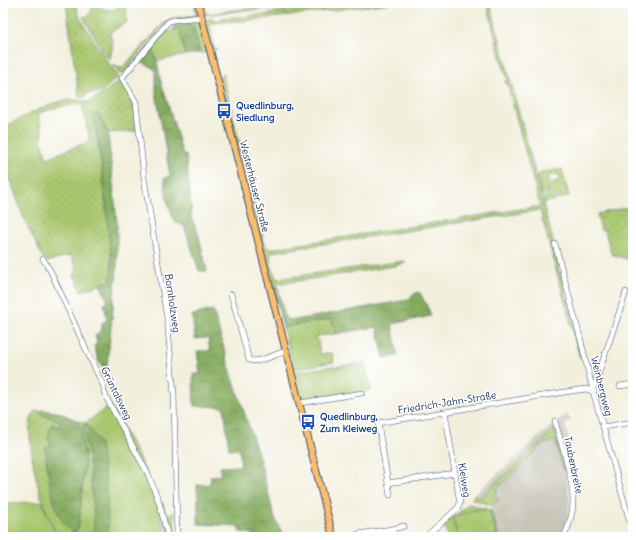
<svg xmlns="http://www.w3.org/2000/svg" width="636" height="540" font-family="Delius,sans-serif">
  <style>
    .industrial { fill: #c7c5b8 }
    .grass { fill: url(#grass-dots); stroke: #627b66; fill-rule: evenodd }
    .forest { fill: url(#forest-crowns); stroke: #506e60 }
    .garden { fill: #a9c76e; stroke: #627b66 }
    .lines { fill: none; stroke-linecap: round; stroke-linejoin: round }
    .minor-casing { stroke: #3b4c71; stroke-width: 6 }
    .major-casing { stroke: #3b4c71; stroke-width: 8 }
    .minor { stroke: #fff; stroke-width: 5 }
    .major { stroke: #fabe6d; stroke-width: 6 }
    .labels { text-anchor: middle; stroke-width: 3; stroke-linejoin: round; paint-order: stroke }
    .transit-label { font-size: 10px; font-weight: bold; fill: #164399; stroke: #fff; text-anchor: start }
    .street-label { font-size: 10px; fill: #1b2f5e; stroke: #fff }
  </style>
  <defs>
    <pattern id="grass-dots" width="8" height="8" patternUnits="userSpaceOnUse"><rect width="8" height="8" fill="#a9c76e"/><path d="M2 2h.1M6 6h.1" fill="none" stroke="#91ab62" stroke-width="1.8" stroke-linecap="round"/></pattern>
    <pattern id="forest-crowns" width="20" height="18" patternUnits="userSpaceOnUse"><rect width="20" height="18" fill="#86ac61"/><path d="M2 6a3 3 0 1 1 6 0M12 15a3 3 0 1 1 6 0" fill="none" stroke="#6d8c53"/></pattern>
  </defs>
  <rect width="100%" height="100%" fill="#fff"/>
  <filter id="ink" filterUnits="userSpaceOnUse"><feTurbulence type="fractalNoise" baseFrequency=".025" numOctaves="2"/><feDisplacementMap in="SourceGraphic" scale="8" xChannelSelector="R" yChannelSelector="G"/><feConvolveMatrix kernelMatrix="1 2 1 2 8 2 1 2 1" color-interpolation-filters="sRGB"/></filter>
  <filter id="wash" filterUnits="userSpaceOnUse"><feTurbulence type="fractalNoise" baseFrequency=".012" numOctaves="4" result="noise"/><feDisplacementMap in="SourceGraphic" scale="16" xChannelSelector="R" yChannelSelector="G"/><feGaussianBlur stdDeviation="0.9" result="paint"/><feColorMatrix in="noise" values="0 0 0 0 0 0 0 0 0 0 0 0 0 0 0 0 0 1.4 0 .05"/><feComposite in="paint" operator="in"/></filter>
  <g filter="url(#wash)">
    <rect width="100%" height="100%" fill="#f2efdc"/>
    <g class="industrial">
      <path d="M566 414 571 419 565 425 569 439 558 442 555 430 479 498 475 494 539 436Z"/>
      <path d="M555 441 563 470H565L570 500 568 516 562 537H499L493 515 490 510 491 505 499 500 495 495 497 489 543 444Z"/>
    </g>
    <g class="grass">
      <path d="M66 3H75L80 18 98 47 119 78C117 79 113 81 111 83 103 90 100 94 88 93L84 97H79Z"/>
      <path d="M92 3H100L102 9 116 10 117 5 129 4 126 8 127 22 112 31 110 34 113 45 110 59 102 49 83 17 88 16 93 7Z"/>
      <path d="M194 3 198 16 164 24 123 74H119L114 65 118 68 123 67 164 23 172 18 196 15Z"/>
      <path d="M200 3H204L206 13 208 14C252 7 298 3 342 3 317 6 292 7 266 9 259 9 252 12 245 10L205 15 203 14Z"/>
      <path d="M357 3H391L255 20 212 23 210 26 214 47 218 50 212 51 205 22 208 19H212L213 18V21L222 20V18L235 17H247L254 15 271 14 276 12Z"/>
      <path d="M487 3H490L553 241 554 251 556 253 559 267 558 269 566 290 564 291 566 299H568L570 306 568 307 569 310H572L574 320 572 321 583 357 580 358 540 210 273 252 270 254 271 264 276 279 404 261 406 262 405 263 395 266 278 284V288L273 287 284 327 332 318 335 334 317 336 320 354 332 353 334 362 294 369 272 286 274 283H271L245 177 247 176 266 247 269 249 540 206 507 83 504 82 508 81 502 61H501Z"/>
      <path d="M199 20 207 53H200L193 26 188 25 187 21Z"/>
      <path d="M225 74 223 77 247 173 244 174 230 119 231 116 228 112 219 78 220 76Z"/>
      <path d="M120 81H122L134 99 137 131 108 133 98 113 93 114C99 145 103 176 106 208 109 233 112 257 111 281L81 291 74 274 78 273 71 255 47 262 46 259 43 258 22 214 3 157V128C24 117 46 103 69 100 77 99 84 102 90 102ZM82 104 90 141 47 158 41 139 43 134 38 114C53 108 66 105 82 104Z"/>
      <path d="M562 169 569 196 544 203 543 199 547 194 551 183 560 180 559 174 548 176C549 183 548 192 542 196L537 175 540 172Z"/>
      <path d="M633 206V261L611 254 605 230H601L597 214Z"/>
      <path d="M365 363 371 390 303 400 301 392 299 391 295 372 334 366 335 367Z"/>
      <path d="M35 411H40L43 415 60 421 61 427 51 425 48 438 79 525 85 454 78 421 86 423 82 428 88 451 93 503 94 527 93 537H57C52 525 47 514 43 502 37 486 22 423 35 411Z"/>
      <path d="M555 429 565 470H563L555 441 543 444 497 489 495 495 499 500 491 505 472 499 475 494 479 498Z"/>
      <path d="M469 504 490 510 493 515 499 537H497L489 510 453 519 458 537H448L444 524Z"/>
    </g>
    <g class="forest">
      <path d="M182 21H187L188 25 193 26 200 53 185 55 179 29 173 30 175 25Z"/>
      <path d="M149 46 152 48 157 61 161 82 169 107 183 155H186L191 205V216L199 236 207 271H199L184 226 174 221 167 200 164 178 170 176 156 92V70L138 60Z"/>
      <path d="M97 113 108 133 117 223V267L116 279 107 366H102L99 363 94 346 97 343 95 335 102 330V323L107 320 104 304 108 302 100 284 111 281 112 266 100 149 93 114Z"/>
      <path d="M273 286 278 288 285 317 287 319 295 320 407 300 417 292 420 293 429 310 431 316 392 324 398 356 384 358 377 327 335 334 332 319 284 327Z"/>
      <path d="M213 310 230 369 259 457 274 516 284 537H253V534L240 532 239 526 198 524V506L197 485 210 484 211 476 221 475 220 467 241 466 239 449H229L224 407 194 406 193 374H200L197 351H210L208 338 195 339 192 315Z"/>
      <path d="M44 410 61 413 78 421 85 454 79 525 76 532H72C50 512 49 476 45 448L51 445 48 438 51 424 61 427 60 421 42 415 40 411Z"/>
      <path d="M86 423 100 444 106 485 109 537H93L94 527 93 503 88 451 82 428Z"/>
    </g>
    <g class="garden">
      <path d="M179 29 185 55 157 61 152 48 163 33Z"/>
      <path d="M110 405 142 463 158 504 166 537H109L106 485 100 444 86 423Z"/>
      <path d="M42 502 57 537H3V503Z"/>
      <path d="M160 503H163L166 514 174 513 175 537H169Z"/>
      <path d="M474 510H489L497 537H458L453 519 454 517Z"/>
    </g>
  </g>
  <g filter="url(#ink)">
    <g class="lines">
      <defs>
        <g id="minor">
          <path d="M555 244 580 337 593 391 633 533"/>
          <path d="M43 259 51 272 90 358 104 387V392L107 399 148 474 159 502 168 537"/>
          <path d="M231 294 249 360C260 364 276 353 287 351"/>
          <path d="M620 386 633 384"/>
          <path d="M593 390 626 292"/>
          <path d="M300 403 362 393"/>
          <path d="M555 421C561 444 573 477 573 501 573 513 569 526 564 537"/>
          <path d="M603 427 633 422"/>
          <path d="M388 483 455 473"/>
          <path d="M390 495 378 423 571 391 586 389 593 391"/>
          <path d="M392 529 404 526"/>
          <path d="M177 537 174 394 167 318 144 178 136 102 122 78 168 22 173 20 202 17"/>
          <path d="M354 537 358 534 392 529 395 537"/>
          <path d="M425 537 458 508 460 503 445 412"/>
        </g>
        <path id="major" d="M198 3 333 537"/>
      </defs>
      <use href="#minor" class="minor-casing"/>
      <use href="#major" class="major-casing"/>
      <use href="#minor" class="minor"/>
      <use href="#major" class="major"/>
    </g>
  </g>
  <defs>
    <symbol id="bus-bare" viewBox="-9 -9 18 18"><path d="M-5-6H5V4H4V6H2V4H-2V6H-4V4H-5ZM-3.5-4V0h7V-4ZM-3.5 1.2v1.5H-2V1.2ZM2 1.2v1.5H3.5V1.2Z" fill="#1a4fb4" stroke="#fff" stroke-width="2.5" paint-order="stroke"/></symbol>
  </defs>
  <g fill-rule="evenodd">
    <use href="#bus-bare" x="213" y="100" width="22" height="22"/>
    <use href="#bus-bare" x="297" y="411" width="22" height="22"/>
  </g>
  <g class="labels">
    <g class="transit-label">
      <text x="236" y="109">Quedlinburg,<tspan x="236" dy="12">Siedlung</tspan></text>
      <text x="320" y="420">Quedlinburg,<tspan x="320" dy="12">Zum Kleiweg</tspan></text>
    </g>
    <g class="street-label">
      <text transform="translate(255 186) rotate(76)" y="4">Westerhäuser Straße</text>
      <text transform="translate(173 303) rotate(82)" y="4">Bornholzweg</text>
      <text transform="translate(602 386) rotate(76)" y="4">Weinbergweg</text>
      <text transform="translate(117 393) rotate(64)" y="4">Grüntalsweg</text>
      <text transform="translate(447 402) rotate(-9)" y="4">Friedrich-Jahn-Straße</text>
      <text transform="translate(574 465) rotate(78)" y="4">Taubenbreite</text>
      <text transform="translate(465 480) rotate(81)" y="4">Kleiweg</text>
    </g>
  </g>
  <rect width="636" height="540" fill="none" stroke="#fff" stroke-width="16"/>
</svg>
